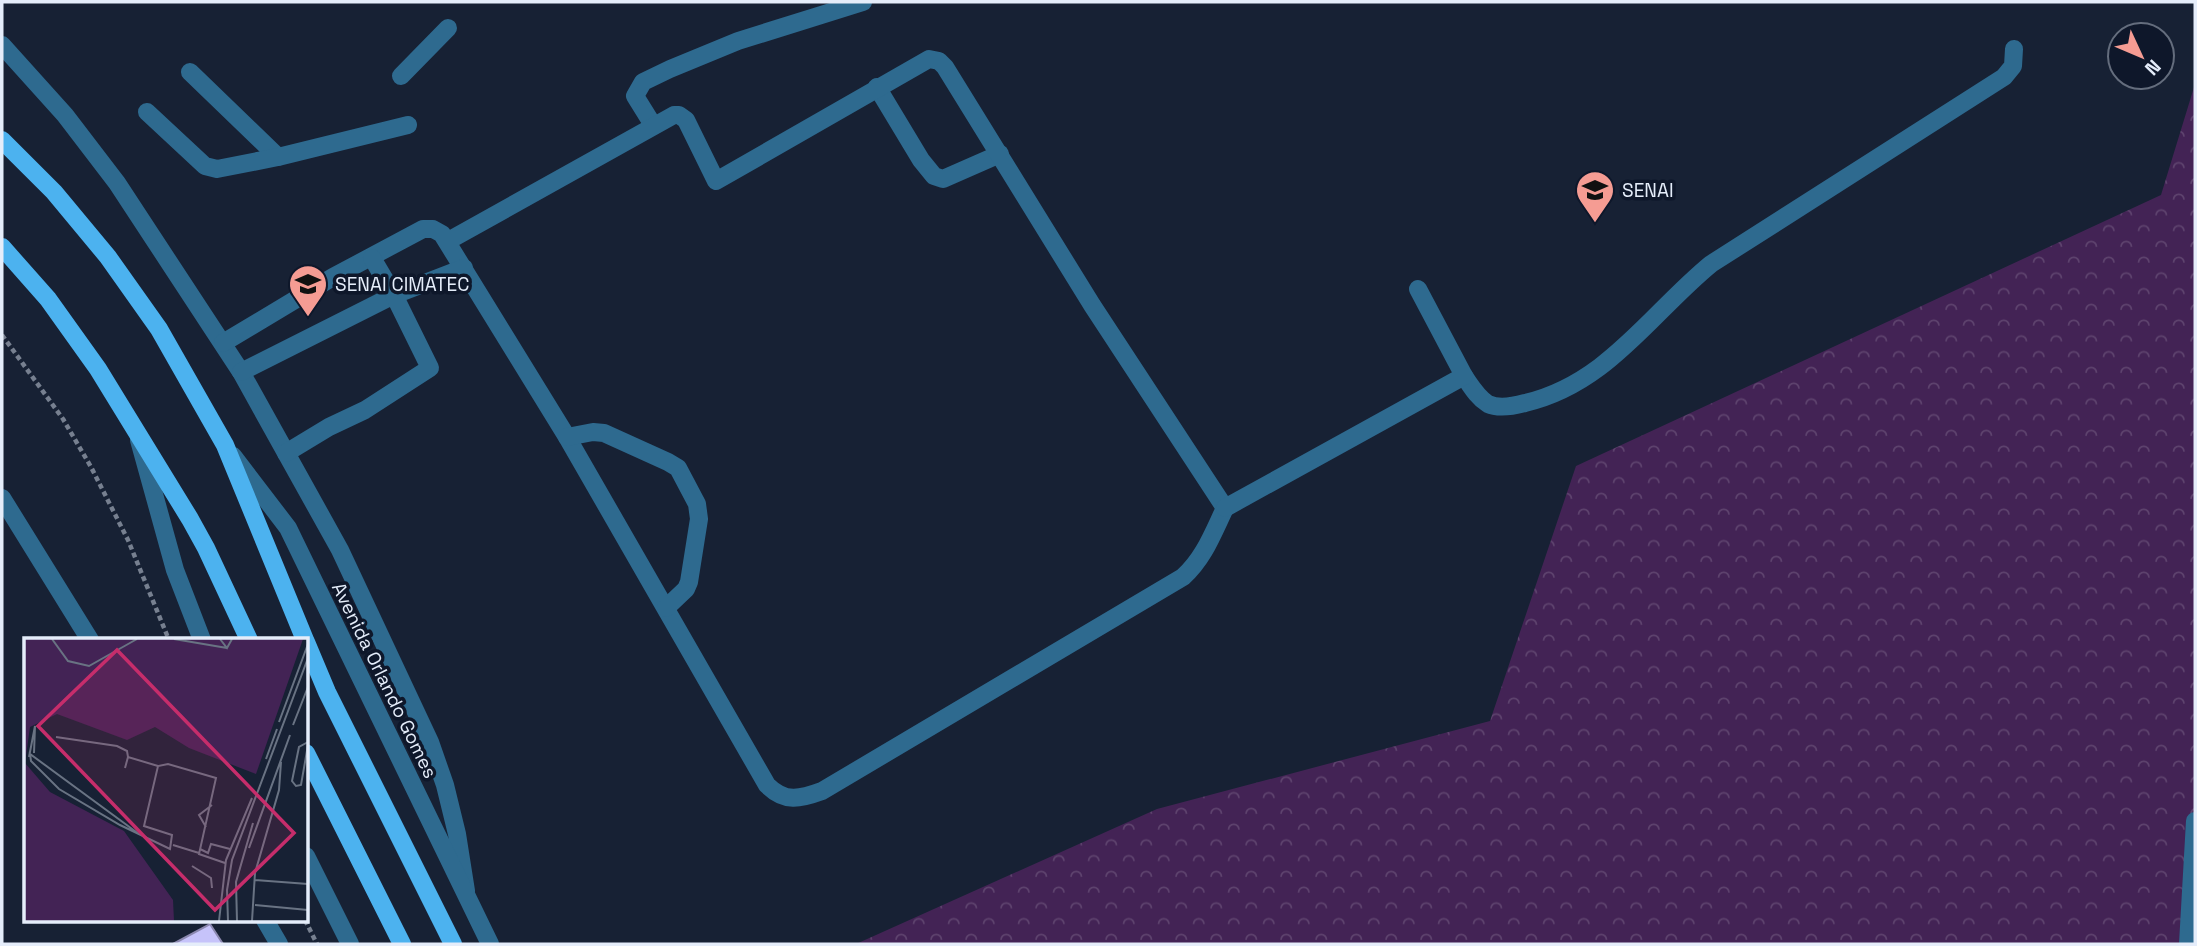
<svg xmlns="http://www.w3.org/2000/svg" width="2197" height="946" font-family="'Space Grotesk',sans-serif">
  <style>
    .forest { fill: url(#forest-crowns) }
    .building { fill: #c6c3fa; stroke: #8b88af; stroke-width: 2 }
    .lines { fill: none; stroke-linecap: round; stroke-linejoin: round }
    .path { stroke: #778090; stroke-width: 4.5; stroke-dasharray: 5 3.5; stroke-linecap: butt }
    .service { stroke: #2e6a8f; stroke-width: 18 }
    .minor { stroke: #2e6a8f; stroke-width: 18 }
    .tertiary { stroke: #2e6a8f; stroke-width: 18 }
    .primary { stroke: #4cb2ef; stroke-width: 18 }
    .labels { text-anchor: middle; stroke-width: 7; stroke-linejoin: round; paint-order: stroke }
    .poi-label { font-size: 19px; fill: #e5edfa; stroke: #0e172a; text-anchor: start }
    .street-label { font-size: 19px; fill: #e5edfa; stroke: #0e172a }
    .inset-road { fill: none; stroke: #697383; stroke-width: 2 }
    .view { fill: #c62d6b; fill-opacity: 0.15; stroke: #c62d6b; stroke-width: 3.5 }
    .inset-edge { fill: none; stroke: #e5edfa; stroke-width: 3.5 }
  </style>
  <defs>
    <pattern id="forest-crowns" width="20" height="18" patternUnits="userSpaceOnUse" patternTransform="scale(1.75)"><rect width="20" height="18" fill="#432355"/><path d="M2 6a3 3 0 1 1 6 0M12 15a3 3 0 1 1 6 0" fill="none" stroke="#5e436e"/></pattern>
  </defs>
  <rect width="100%" height="100%" fill="#172134"/>
  <path class="forest" d="M2195 84V944H856L1157 809 1490 721 1576 466 2161 195Z"/>
  <path class="building" d="M210 924 223 944H173Z"/>
  <g class="lines">
    <g class="path">
      <path d="M2 335 63 419 91 467 128 540 169 640"/>
      <path d="M305 920 317 944"/>
    </g>
    <g class="service">
      <path d="M2 45 65 115 117 183 241 372 340 550 430 742 445 785 457 834 466 891"/>
      <path d="M190 72 278 157"/>
      <path d="M401 76 448 28"/>
      <path d="M877 87 921 160 934 176 943 179 1000 154"/>
      <path d="M147 112 205 166 217 169 278 157 408 125"/>
      <path d="M653 125 635 96 643 82 670 69 738 41 863 2"/>
      <path d="M223 343 333 277 423 229H433L442 234 567 437 767 785C785 803 800 799 822 791L1183 577C1204 558 1213 533 1225 508L1092 305 945 67 939 61 929 59 716 181 686 120 679 115H674L448 241"/>
      <path d="M241 372 394 295 372 258"/>
      <path d="M1464 376C1471 386 1477 397 1488 404 1499 409 1514 406 1525 403 1607 384 1650 314 1711 264L2004 77 2013 66 2014 49"/>
      <path d="M567 437 593 432 604 433 668 462 678 468 697 504 699 519 689 582 686 589 666 608"/>
      <path d="M286 453 329 427 365 410 430 368 394 295 464 268"/>
      <path d="M1225 508 1464 376 1418 289"/>
    </g>
    <g class="minor">
      <path d="M2 498 90 640"/>
      <path d="M265 920 279 944"/>
      <path d="M2188 944 2195 821"/>
    </g>
    <g class="tertiary">
      <path d="M139 440 175 570 202 640"/>
      <path d="M233 456 288 528 490 944"/>
      <path d="M306 856 350 944"/>
    </g>
    <g class="primary">
      <path d="M2 140 54 192 108 257 159 329 225 445 305 640"/>
      <path d="M2 247 48 299 98 369 190 519 206 548 249 640"/>
      <path d="M306 642 327 692 453 944"/>
      <path d="M306 753 402 944"/>
    </g>
  </g>
  <defs>
    <symbol id="university-pin" viewBox="-11 -11 22 30"><path d="M0 17L-7.5 6A9.5 9.5 0 1 1 7.5 6Z" fill="#f59c93" stroke="#0e172a"/><path d="M0-5L7-2L0 1L-7-2ZM-4 1L0 2.5L4 1V4Q0 6-4 4Z" fill="#111"/></symbol>
  </defs>
  <g fill-rule="evenodd">
    <use href="#university-pin" x="1573" y="168" width="44" height="60"/>
    <use href="#university-pin" x="286" y="262" width="44" height="60"/>
  </g>
  <g class="labels">
    <g class="poi-label">
      <text x="1622" y="197">SENAI</text>
      <text x="335" y="291">SENAI CIMATEC</text>
    </g>
    <g class="street-label">
      <text transform="translate(385 680) rotate(64)" y="7">Avenida Orlando Gomes</text>
    </g>
  </g>
  <g transform="translate(24 638)">
    <rect width="284" height="284" fill="#172134"/>
    <path d="M0 1H279L232 136 165 110 131 89 103 102 33 76 6 89 1 125 26 154 100 193 149 262 150 283H0Z" fill="#432355"/>
    <path class="inset-road" d="M28 1 44 23 65 28 113 1M150 1 203 10M196 1 203 10 208 1M255 84 284 6M269 87 284 49M32 99 93 108 103 113 104 119M284 104 275 109 268 143 272 148 277 147 284 107M5 119 11 88 10 115M242 121 253 91M101 130 104 119 134 128M182 189 175 177 188 167M115 196 6 116 7 123 35 151 96 187 146 211 148 197 120 188 134 128 144 126 192 140 175 216 201 225M149 207 175 215M225 210 266 97M176 211 184 215 187 206 206 211M168 228 187 240 188 250M231 242 284 246M231 267 284 272M195 283 202 222 228 160M204 283 203 252 208 222 284 20M213 283 212 244 229 185M228 283 231 235 255 152 257 124"/>
    <path class="view" d="M93 12 270 195 191 272 14 88Z"/>
    <rect width="284" height="284" class="inset-edge"/>
  </g>
  <rect width="2197" height="946" fill="none" stroke="#e5edfa" stroke-width="7"/>
  <g transform="translate(2141 56) rotate(134)"><circle r="33" fill="#0e172a" stroke="#646d7d" stroke-width="2"/>
  <path d="M0-5L12 26L0 18L-12 26Z" fill="#f59c93"/>
  <text y="-10" font-size="19" font-weight="bold" text-anchor="middle" fill="#e5edfa">N</text>
  </g>
</svg>
